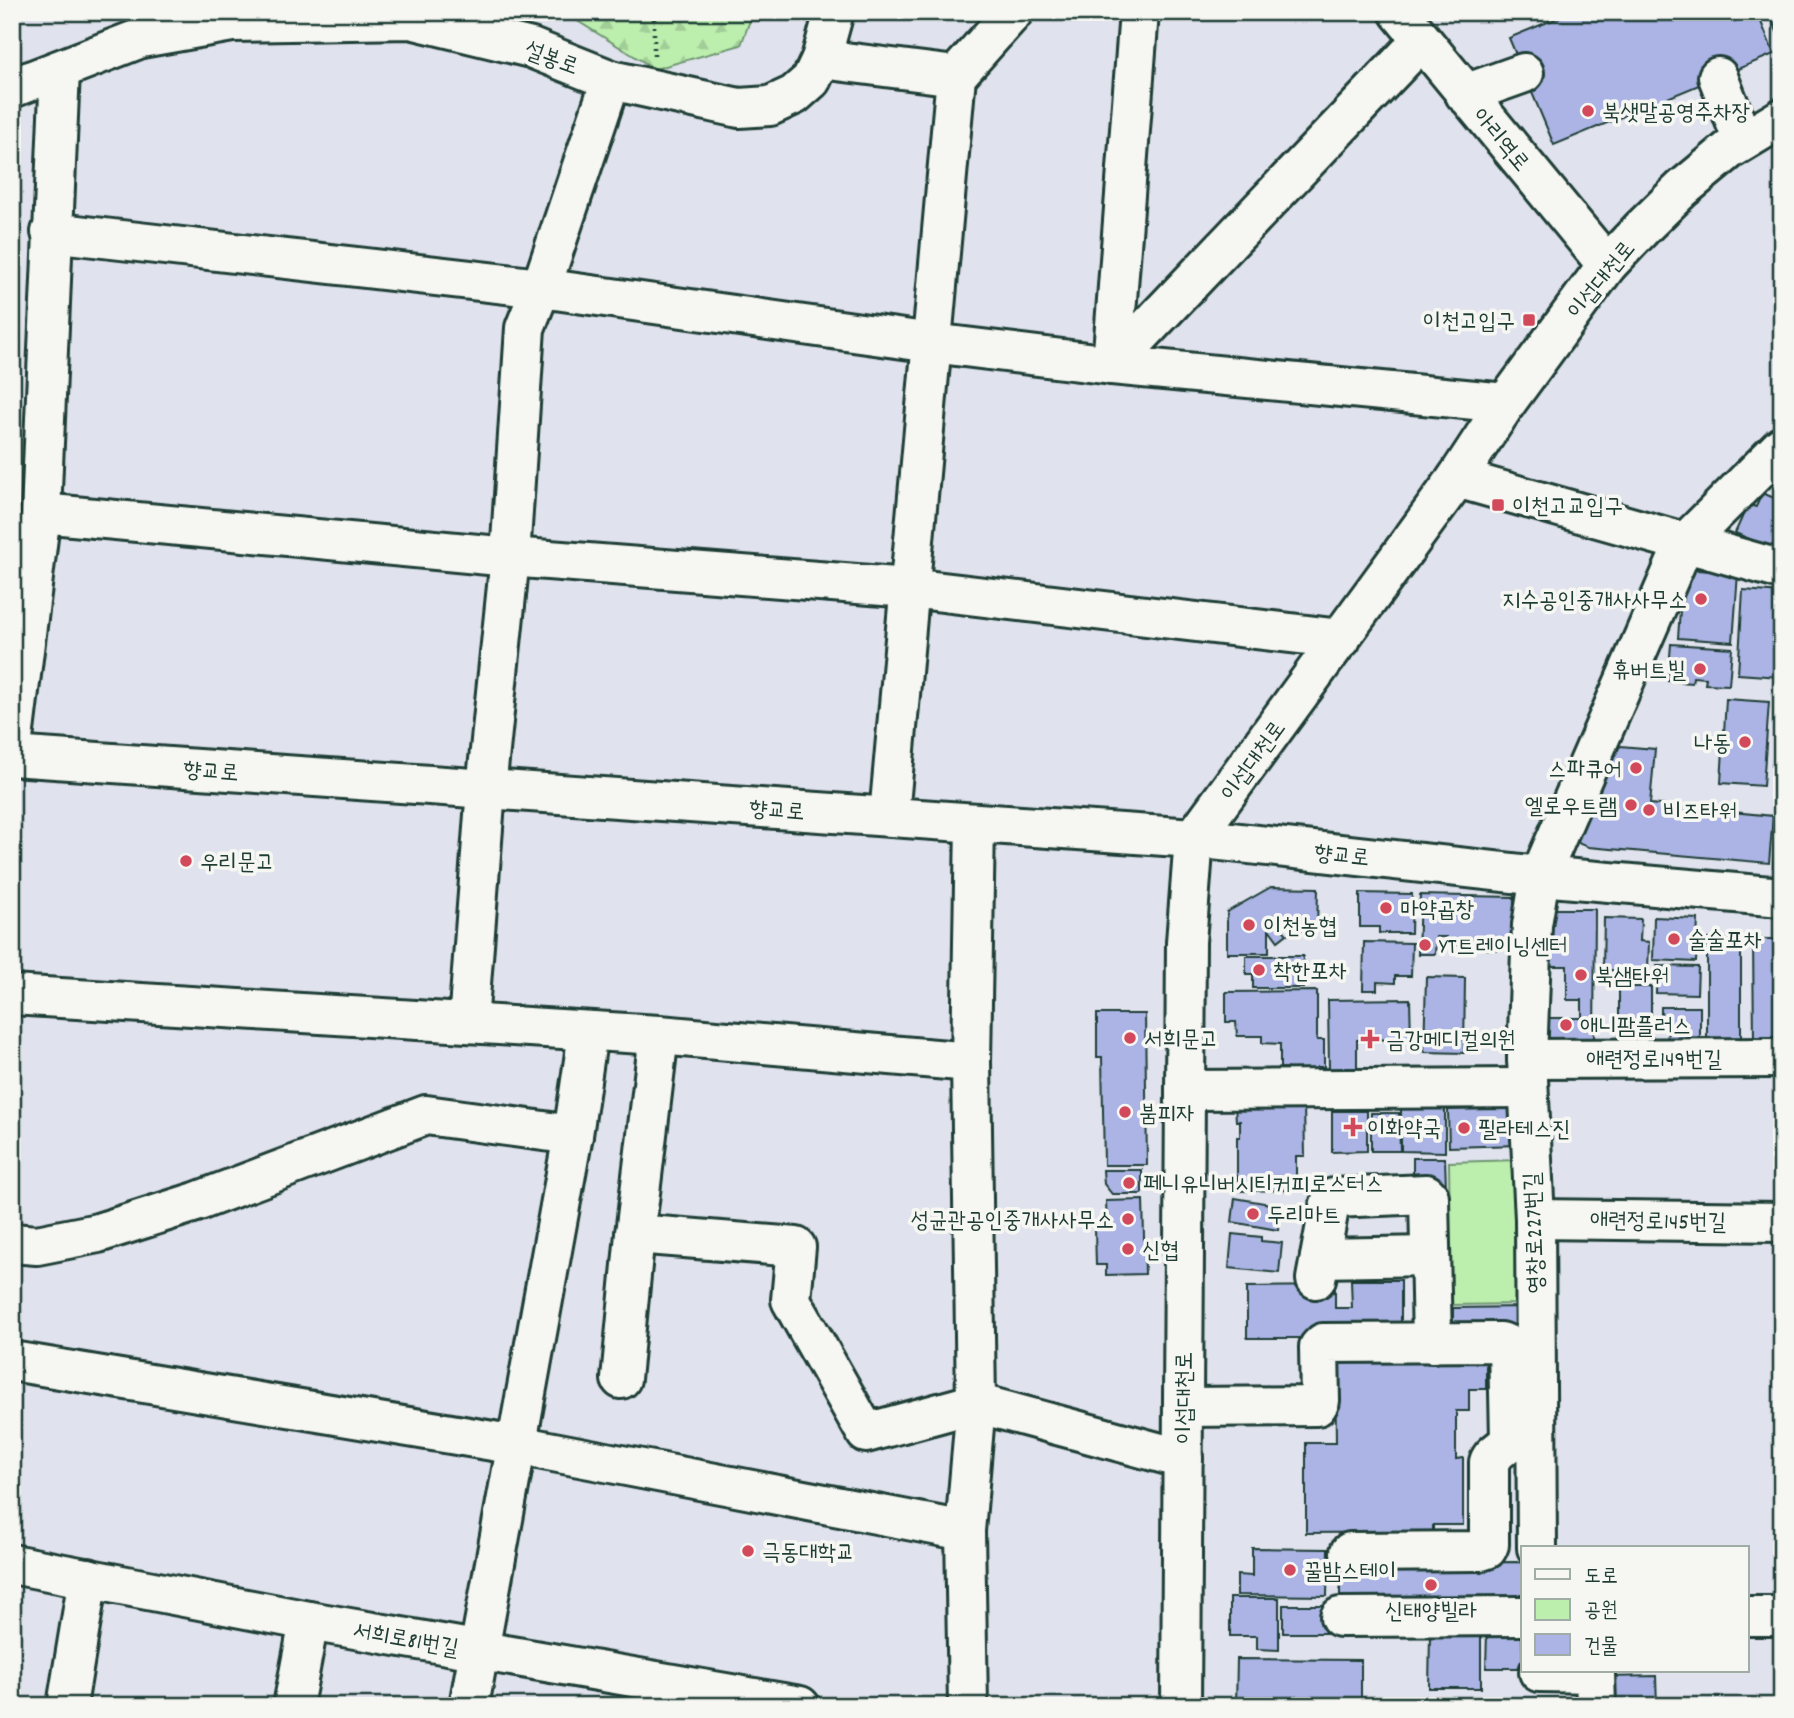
<svg xmlns="http://www.w3.org/2000/svg" width="1794" height="1718" font-family="Dekko,'Poor Story',sans-serif">
  <style>
    .green { fill: #bceeae; stroke: #6e9671; stroke-width: 2 }
    .forest { fill: url(#forest-firs); stroke: #6e9671; stroke-width: 2 }
    .building { fill: #abb4e5; stroke: #1f3d34; stroke-width: 2 }
    .lines { fill: none; stroke-linecap: round; stroke-linejoin: round }
    .minor-casing { stroke: #1f3d34; stroke-width: 44 }
    .major-casing { stroke: #1f3d34; stroke-width: 44 }
    .path { stroke: #1f3d34; stroke-width: 4.5; stroke-dasharray: 2 5; stroke-linecap: butt }
    .minor { stroke: #f6f6f2; stroke-width: 38 }
    .major { stroke: #f6f6f2; stroke-width: 38 }
    .poi-dot { fill: #d1495b; stroke: #f6f6f2; stroke-width: 2.5 }
    .labels { text-anchor: middle; stroke-width: 7; stroke-linejoin: round; paint-order: stroke }
    .street-label { font-size: 23px; fill: #1f3d34; stroke: #f6f6f2 }
    .poi-label { font-size: 23px; fill: #1f3d34; stroke: #f6f6f2; text-anchor: start }
  </style>
  <defs>
    <pattern id="forest-firs" width="22" height="20" patternUnits="userSpaceOnUse" patternTransform="scale(1.75)"><rect width="22" height="20" fill="#bceeae"/><path d="M5 1l3.5 6h-7zM16 11l3.5 6h-7z" fill="#a1cd96"/></pattern>
  </defs>
  <rect width="100%" height="100%" fill="#e0e2ee"/>
  <filter id="ink" filterUnits="userSpaceOnUse"><feTurbulence type="fractalNoise" baseFrequency=".0143" numOctaves="2"/><feDisplacementMap in="SourceGraphic" scale="14" xChannelSelector="R" yChannelSelector="G"/><feConvolveMatrix kernelMatrix="1 2 1 2 8 2 1 2 1" color-interpolation-filters="sRGB"/></filter>
  <g filter="url(#ink)">
    <path class="green" d="M1520 1160 1522 1304 1451 1305 1449 1162Z"/>
    <path class="forest" d="M563 12H753L741 45 655 69Z"/>
    <g class="building">
      <path d="M1572 12H1757L1774 54 1554 145 1509 38Z"/>
      <path d="M1769 12H1782V44Z"/>
      <path d="M1762 493 1782 501V552L1735 533 1748 504 1756 507Z"/>
      <path d="M1683 569 1738 573 1733 642 1678 638Z"/>
      <path d="M1743 590 1782 593 1780 677 1738 674Z"/>
      <path d="M1671 644 1732 648 1729 685 1705 684 1706 678 1693 677 1692 683 1668 681Z"/>
      <path d="M1726 699 1769 702 1763 786 1721 783Z"/>
      <path d="M1776 722H1782V770H1772Z"/>
      <path d="M1620 746 1655 749 1650 804 1773 816 1769 863 1588 847 1580 844 1576 839 1575 830Z"/>
      <path d="M1778 812 1782 813V868L1773 867Z"/>
      <path d="M1271 887 1318 888 1317 931H1294V923H1277L1287 934 1278 941 1269 929V953H1227V912Z"/>
      <path d="M1360 893 1412 894 1411 933H1379V927H1360Z"/>
      <path d="M1420 895 1514 897 1513 950 1485 949V945H1446V937H1436L1435 954H1418Z"/>
      <path d="M1548 909H1595L1594 1046H1546L1547 1018H1582V1000H1567V966H1547Z"/>
      <path d="M1654 917 1698 919 1696 962 1653 960Z"/>
      <path d="M1604 918 1641 919 1640 941 1649 942 1648 971 1603 970Z"/>
      <rect x="1707" y="939" width="34" height="104"/>
      <path d="M1753 939H1782V1042H1754Z"/>
      <path d="M1364 942 1412 943 1411 976H1395V983L1377 982V990H1363Z"/>
      <path d="M1246 956H1303V988H1253V974H1246Z"/>
      <path d="M1657 966 1698 967 1697 994 1656 993Z"/>
      <path d="M1426 977 1465 978 1464 1053 1424 1052Z"/>
      <path d="M1619 987H1651V1044L1619 1045Z"/>
      <path d="M1317 991V1040H1324V1067H1318V1073L1286 1074V1068H1280V1044L1262 1043V1036H1237L1236 1022H1226V992Z"/>
      <path d="M1410 999 1411 1039 1357 1040V1069H1329L1328 1000Z"/>
      <path d="M1661 1007H1700V1049H1668L1667 1022H1661Z"/>
      <path d="M1097 1014H1145L1147 1165H1104L1102 1057H1097Z"/>
      <path d="M1304 1104 1305 1156H1296V1190L1237 1191V1137H1240V1121H1236L1235 1105Z"/>
      <path d="M1401 1105H1445V1152L1401 1151Z"/>
      <path d="M1519 1108 1520 1145 1449 1147 1448 1110Z"/>
      <path d="M1332 1111H1367V1151L1332 1152Z"/>
      <path d="M1371 1113H1399L1400 1151H1371Z"/>
      <path d="M1413 1158H1445L1446 1188 1413 1189Z"/>
      <path d="M1103 1170H1142V1194H1112L1104 1184Z"/>
      <path d="M1235 1198 1282 1206 1278 1230 1232 1222Z"/>
      <path d="M1143 1200 1145 1274 1106 1275V1265H1096L1095 1229 1107 1228 1106 1201Z"/>
      <path d="M1232 1234 1261 1237V1241L1282 1243 1279 1273 1229 1268Z"/>
      <path d="M1351 1280H1401V1338H1247V1287L1335 1286V1308H1352Z"/>
      <path d="M1523 1307V1327L1453 1334V1308Z"/>
      <path d="M1335 1347 1486 1360V1389H1469V1411H1456V1459L1463 1458V1525H1433V1532L1306 1533V1443H1336Z"/>
      <path d="M1252 1548 1328 1549 1327 1596 1237 1595V1575L1252 1576Z"/>
      <path d="M1523 1562V1608L1340 1609V1563Z"/>
      <path d="M1230 1598H1279V1650L1257 1649V1636H1230Z"/>
      <rect x="1283" y="1605" width="53" height="28"/>
      <path d="M1487 1633 1522 1634 1523 1668H1486Z"/>
      <path d="M1430 1635H1481V1688H1429Z"/>
      <path d="M1237 1659 1361 1660V1706H1236Z"/>
      <path d="M1656 1676 1657 1706H1606V1677Z"/>
      <rect x="1446" y="1698" width="77" height="8"/>
    </g>
    <g class="lines">
      <defs>
        <g id="minor">
          <path d="M1399 12 1607 265"/>
          <path d="M821 59 956 76 889 816"/>
          <path d="M956 76 1013 12"/>
          <path d="M1718 77 1743 141"/>
          <path d="M12 88 141 38 232 22 411 19 531 48 611 80 739 108 770 106 794 95 811 80 821 59 834 12"/>
          <path d="M1465 94 1524 73"/>
          <path d="M51 232 541 288 932 343 1112 365 1506 403"/>
          <path d="M1112 365 1421 41"/>
          <path d="M1112 365 1139 12"/>
          <path d="M1457 478 1782 570"/>
          <path d="M41 513 510 557 909 588 1341 639"/>
          <path d="M12 747 41 513 60 70"/>
          <path d="M12 756 1194 838 1540 876 1782 897"/>
          <path d="M12 995 659 1035 971 1062"/>
          <path d="M468 1023 486 789 510 557 525 328 541 288 611 80"/>
          <path d="M1527 1059 1782 1058"/>
          <path d="M1185 1090 1527 1088"/>
          <path d="M1535 1219 1782 1222"/>
          <path d="M635 1234 796 1247 791 1300 866 1433 976 1403 1183 1459"/>
          <path d="M12 1243 37 1245 98 1233 196 1202 426 1115 573 1135"/>
          <path d="M1320 1258 1430 1256"/>
          <path d="M1316 1279 1330 1203 1334 1198 1426 1194 1429 1197 1432 1343"/>
          <path d="M12 1361 517 1445 965 1531"/>
          <path d="M621 1379 635 1234 659 1035"/>
          <path d="M1183 1407 1317 1406 1320 1401 1319 1347 1323 1343 1501 1342 1508 1345 1510 1439C1505 1449 1493 1451 1489 1462V1545L1487 1549 1481 1551 1350 1552"/>
          <path d="M1537 1548 1535 1219 1527 1059 1532 925 1540 876 1684 544 1782 446"/>
          <path d="M12 1564 309 1621 800 1706"/>
          <path d="M1747 1616H1782"/>
          <path d="M1340 1617 1523 1616"/>
          <path d="M1539 1672 1595 1673 1596 1706"/>
          <path d="M67 1706 88 1578"/>
          <path d="M293 1706 309 1621"/>
          <path d="M469 1706 573 1135 588 1033"/>
          <path d="M968 1706 965 1531 976 1403 971 1062 975 823"/>
        </g>
        <path id="major" d="M1181 1706 1186 942 1194 838 1457 478 1506 403 1607 265 1643 227 1682 189 1729 150 1782 118"/>
      </defs>
      <use href="#minor" class="minor-casing"/>
      <use href="#major" class="major-casing"/>
      <path class="path" d="M654 12V57"/>
      <use href="#minor" class="minor"/>
      <use href="#major" class="major"/>
    </g>
  </g>
  <g class="poi-dot">
    <circle cx="1588" cy="111" r="7"/>
    <rect x="1522" y="313" width="14" height="14" rx="3.5"/>
    <rect x="1491" y="498" width="14" height="14" rx="3.5"/>
    <circle cx="1701" cy="599" r="7"/>
    <circle cx="1700" cy="669" r="7"/>
    <circle cx="1745" cy="742" r="7"/>
    <circle cx="1636" cy="768" r="7"/>
    <circle cx="1631" cy="805" r="7"/>
    <circle cx="1649" cy="810" r="7"/>
    <circle cx="186" cy="861" r="7"/>
    <circle cx="1386" cy="908" r="7"/>
    <circle cx="1249" cy="925" r="7"/>
    <circle cx="1674" cy="939" r="7"/>
    <circle cx="1425" cy="945" r="7"/>
    <circle cx="1259" cy="970" r="7"/>
    <circle cx="1581" cy="975" r="7"/>
    <circle cx="1566" cy="1025" r="7"/>
    <circle cx="1130" cy="1038" r="7"/>
    <path d="M1366.5 1028.5h7v7h7v7h-7v7h-7v-7h-7v-7h7z"/>
    <circle cx="1125" cy="1112" r="7"/>
    <path d="M1349.5 1116.5h7v7h7v7h-7v7h-7v-7h-7v-7h7z"/>
    <circle cx="1464" cy="1128" r="7"/>
    <circle cx="1129" cy="1183" r="7"/>
    <circle cx="1253" cy="1214" r="7"/>
    <circle cx="1128" cy="1219" r="7"/>
    <circle cx="1128" cy="1249" r="7"/>
    <circle cx="748" cy="1551" r="7"/>
    <circle cx="1290" cy="1570" r="7"/>
    <circle cx="1431" cy="1585" r="7"/>
  </g>
  <g class="labels">
    <g class="street-label">
      <text transform="translate(552 57) rotate(20)" y="8">설봉로</text>
      <text transform="translate(1502 139) rotate(50)" y="8">아리역로</text>
      <text transform="translate(1600 279) rotate(-51)" y="8">이섭대천로</text>
      <text transform="translate(1252 760) rotate(-54)" y="8">이섭대천로</text>
      <text transform="translate(211 770) rotate(4)" y="8">향교로</text>
      <text transform="translate(777 809) rotate(4)" y="8">향교로</text>
      <text transform="translate(1342 854) rotate(6)" y="8">향교로</text>
      <text x="1654" y="1066">애련정로149번길</text>
      <text transform="translate(1658 1220) rotate(1)" y="8">애련정로145번길</text>
      <text transform="translate(1533 1233) rotate(-92)" y="8">영창로227번길</text>
      <text transform="translate(1183 1398) rotate(-90)" y="8">이섭대천로</text>
      <text transform="translate(406 1638) rotate(10)" y="8">서희로81번길</text>
    </g>
    <g class="poi-label">
      <text x="1602" y="119">북샛말공영주차장</text>
      <text x="1515" y="328" text-anchor="end">이천고입구</text>
      <text x="1512" y="513">이천고교입구</text>
      <text x="1687" y="607" text-anchor="end">지수공인중개사사무소</text>
      <text x="1686" y="677" text-anchor="end">휴버트빌</text>
      <text x="1731" y="750" text-anchor="end">나동</text>
      <text x="1622" y="776" text-anchor="end">스파큐어</text>
      <text x="1617" y="813" text-anchor="end">엘로우트램</text>
      <text x="1663" y="818">비즈타워</text>
      <text x="200" y="869">우리문고</text>
      <text x="1400" y="916">마약곱창</text>
      <text x="1263" y="933">이천농협</text>
      <text x="1688" y="947">술술포차</text>
      <text x="1439" y="953">YT트레이닝센터</text>
      <text x="1273" y="978">착한포차</text>
      <text x="1595" y="983">북샘타워</text>
      <text x="1580" y="1033">애니팜플러스</text>
      <text x="1144" y="1046">서희문고</text>
      <text x="1386" y="1047">금강메디컬의원</text>
      <text x="1139" y="1120">붐피자</text>
      <text x="1367" y="1135">이화약국</text>
      <text x="1478" y="1136">필라테스진</text>
      <text x="1143" y="1191">페니유니버시티커피로스터스</text>
      <text x="1267" y="1222">두리마트</text>
      <text x="1114" y="1227" text-anchor="end">성균관공인중개사사무소</text>
      <text x="1142" y="1257">신협</text>
      <text x="762" y="1559">극동대학교</text>
      <text x="1304" y="1578">꿀밤스테이</text>
      <text x="1431" y="1618" text-anchor="middle">신태양빌라</text>
    </g>
  </g>
  <rect width="1794" height="1718" fill="none" stroke="#f6f6f2" stroke-width="42"/>
  <rect x="21" y="21" width="1752" height="1676" fill="none" stroke="#1f3d34" stroke-width="2.5" filter="url(#ink)"/>
  <rect x="1521" y="1546" width="228" height="126" fill="#f6f6f2" stroke="#a0aca6" stroke-width="2"/>
  <rect x="1535" y="1569" width="35" height="10" fill="#f6f6f2" stroke="#a0aca6" stroke-width="2"/>
  <text x="1584" y="1582" font-size="21" fill="#1f3d34">도로</text>
  <rect x="1535" y="1599" width="35" height="21" fill="#bceeae" stroke="#a0aca6" stroke-width="2"/>
  <text x="1584" y="1616" font-size="21" fill="#1f3d34">공원</text>
  <rect x="1535" y="1634" width="35" height="21" fill="#abb4e5" stroke="#a0aca6" stroke-width="2"/>
  <text x="1584" y="1652" font-size="21" fill="#1f3d34">건물</text>
</svg>
